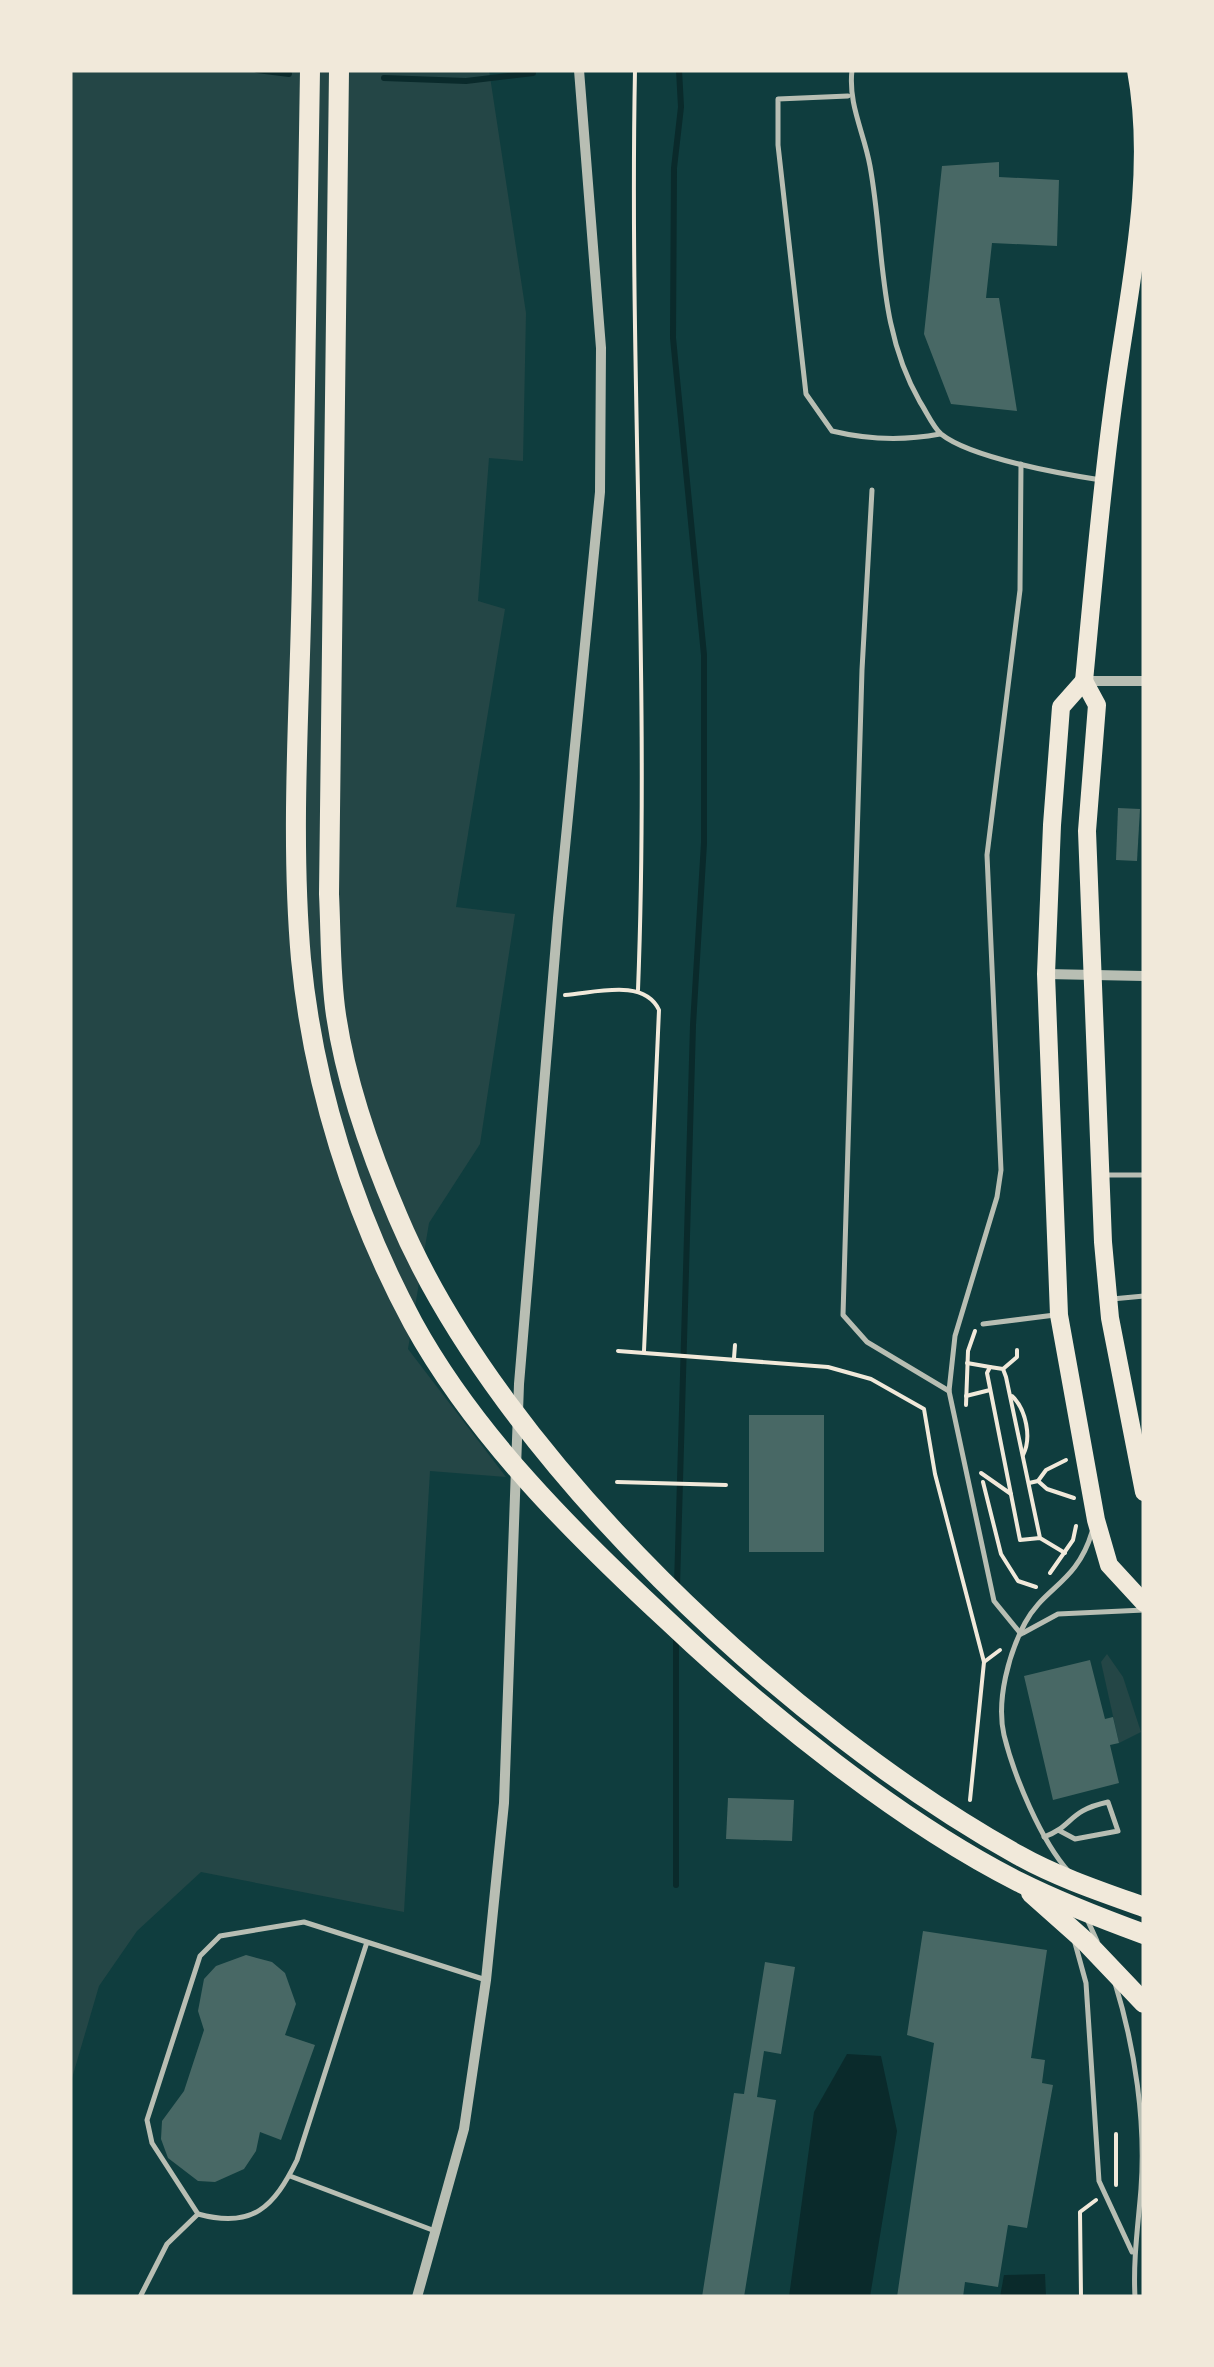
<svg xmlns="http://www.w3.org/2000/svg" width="1214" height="2367" font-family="Roboto,sans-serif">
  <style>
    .green { fill: #244646 }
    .water { fill: #0a2a2b }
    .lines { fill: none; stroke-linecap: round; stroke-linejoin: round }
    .stream { stroke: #0a2a2b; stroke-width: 6 }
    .building { fill: #486865 }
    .path { stroke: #f1e9da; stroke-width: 4 }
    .service { stroke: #b8beb3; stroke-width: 5 }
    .minor { stroke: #b8beb3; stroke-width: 10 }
    .primary { stroke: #f1e9da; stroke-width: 18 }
    .motorway { stroke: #f1e9da; stroke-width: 20 }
  </style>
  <rect width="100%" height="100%" fill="#0f3d3e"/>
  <g class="green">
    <path d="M70 70H489L526 313 523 461 489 458 478 601 505 609 456 907 515 914 480 1144 429 1223 408 1349 506 1477 430 1471 404 1912 201 1872 137 1931 99 1986 70 2085Z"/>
    <path d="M1107 1654 1123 1677 1141 1732 1119 1743 1101 1662Z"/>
  </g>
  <g class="water">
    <path d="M847 2054 881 2056 897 2131 870 2297H789L814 2112Z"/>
    <path d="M1045 2274 1046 2297H1000L1004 2275Z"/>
  </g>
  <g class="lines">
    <g class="stream">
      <path d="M257 70 289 74"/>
      <path d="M384 78 466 81 533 73"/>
      <path d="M677 1586 693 1025 704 843V655L673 338 674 168 681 107 679 70"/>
      <path d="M676 1885V1634"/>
    </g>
  </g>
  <g class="building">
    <path d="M999 162V177L1059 180 1057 246 992 243 986 298H999L1017 411 951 404 924 334 942 166Z"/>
    <path d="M1118 808 1140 809 1137 861 1116 860Z"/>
    <rect x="749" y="1415" width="75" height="137"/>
    <path d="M1090 1660 1105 1719 1113 1717 1119 1743 1110 1745 1119 1783 1053 1800 1024 1676Z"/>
    <path d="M728 1798 794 1800 792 1841 726 1839Z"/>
    <path d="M923 1931 1047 1950 1031 2058 1045 2060 1042 2083 1053 2085 1027 2228 1008 2225 998 2287 965 2282 963 2297H897L934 2043 907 2035Z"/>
    <path d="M246 1955 272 1962 285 1973 296 2004 285 2035 315 2045 281 2140 260 2132 256 2151 244 2169 215 2182 198 2181 168 2158 161 2139 162 2121 184 2091 204 2030 198 2011 204 1979 216 1966Z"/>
    <path d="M765 1962 795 1967 781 2054 764 2051 757 2097 776 2100 744 2297H702L734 2093 744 2094Z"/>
  </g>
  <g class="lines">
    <g class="path">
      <path d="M635 70C629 377 650 683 638 990"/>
      <path d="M565 995C595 993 644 978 659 1010L644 1351"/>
      <path d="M618 1351 828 1367 871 1379 924 1409 935 1474 984 1662 970 1800"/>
      <path d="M734 1358 735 1345"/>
      <path d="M967 1363 990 1367"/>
      <path d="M1003 1369 1017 1357V1350"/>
      <path d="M966 1396 990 1390"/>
      <path d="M1012 1396C1026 1409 1032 1438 1023 1455"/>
      <path d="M966 1405 968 1351 975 1331"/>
      <path d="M981 1473 1011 1494"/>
      <path d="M1038 1481 1046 1470 1066 1460"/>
      <path d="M617 1482 726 1485"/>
      <path d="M983 1482 1001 1554 1018 1581 1036 1587"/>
      <path d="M1029 1483 1038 1481 1047 1489 1074 1498"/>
      <path d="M1040 1538 1006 1377 1003 1369 990 1367 987 1373 1020 1540 1040 1538 1065 1553"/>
      <path d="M1050 1573 1073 1540 1076 1526"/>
      <path d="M984 1662 1000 1650"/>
      <path d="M1116 2185V2134"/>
      <path d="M1081 2297 1080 2212 1096 2200"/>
    </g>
    <g class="service">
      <path d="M852 70C848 105 864 132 870 166 885 248 877 327 920 402 926 411 933 427 941 434 971 458 1062 474 1101 480"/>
      <path d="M848 96 778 99V145L806 394 832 431C869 440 903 441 940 434"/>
      <path d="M872 490 862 670 843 1315 867 1342 949 1391"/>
      <path d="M1107 1175H1144"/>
      <path d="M1112 1299 1144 1296"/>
      <path d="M983 1324 1055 1315"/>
      <path d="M1023 1633 1058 1614 1144 1610"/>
      <path d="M1021 1634 994 1601 949 1391 955 1336 997 1197 1001 1170 987 855 1020 590 1021 464"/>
      <path d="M1044 1837C1074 1826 1067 1811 1108 1802L1118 1831 1075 1839 1060 1831"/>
      <path d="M1069 1872C1041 1841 1014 1776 1004 1735 996 1700 1009 1653 1025 1623 1044 1587 1077 1583 1092 1532"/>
      <path d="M1087 1919 1097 1941"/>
      <path d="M367 1942 297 2160C274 2207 253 2229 198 2214L152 2143 147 2120 200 1956 220 1936 304 1922 483 1979"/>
      <path d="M1075 1943 1086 1983 1099 2181 1132 2252"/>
      <path d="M1115 1983C1135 2048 1146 2122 1141 2189 1138 2226 1133 2260 1135 2297"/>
      <path d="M290 2176 435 2231"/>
      <path d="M140 2297 167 2244 198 2214"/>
    </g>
    <g class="minor">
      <path d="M1084 681H1144"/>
      <path d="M1046 974 1144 976"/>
      <path d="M417 2297 464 2129 486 1980 504 1803 519 1384 558 918 600 492 601 348 579 70"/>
    </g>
    <g class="primary">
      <path d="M1084 681 1061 707 1052 825 1046 974 1059 1315 1096 1520 1109 1565 1144 1603"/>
      <path d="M1084 681 1097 705 1087 831 1103 1242 1110 1318 1144 1492"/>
      <path d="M1084 681C1093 587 1101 492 1114 398 1128 292 1156 177 1136 70"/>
    </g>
    <g class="motorway">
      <path d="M310 70C307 239 305 408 302 576 300 703 290 833 301 959 313 1084 353 1212 413 1323 475 1436 574 1534 668 1621 765 1713 900 1822 1019 1882 1059 1902 1103 1919 1144 1934"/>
      <path d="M339 70 329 894C331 933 330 975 336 1015 346 1083 371 1154 398 1217 500 1459 791 1729 1018 1855 1057 1877 1102 1892 1144 1907"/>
      <path d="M1031 1893 1085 1941 1144 2003"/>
    </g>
  </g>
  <rect width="1214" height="2367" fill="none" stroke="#f1e9da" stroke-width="145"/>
</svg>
